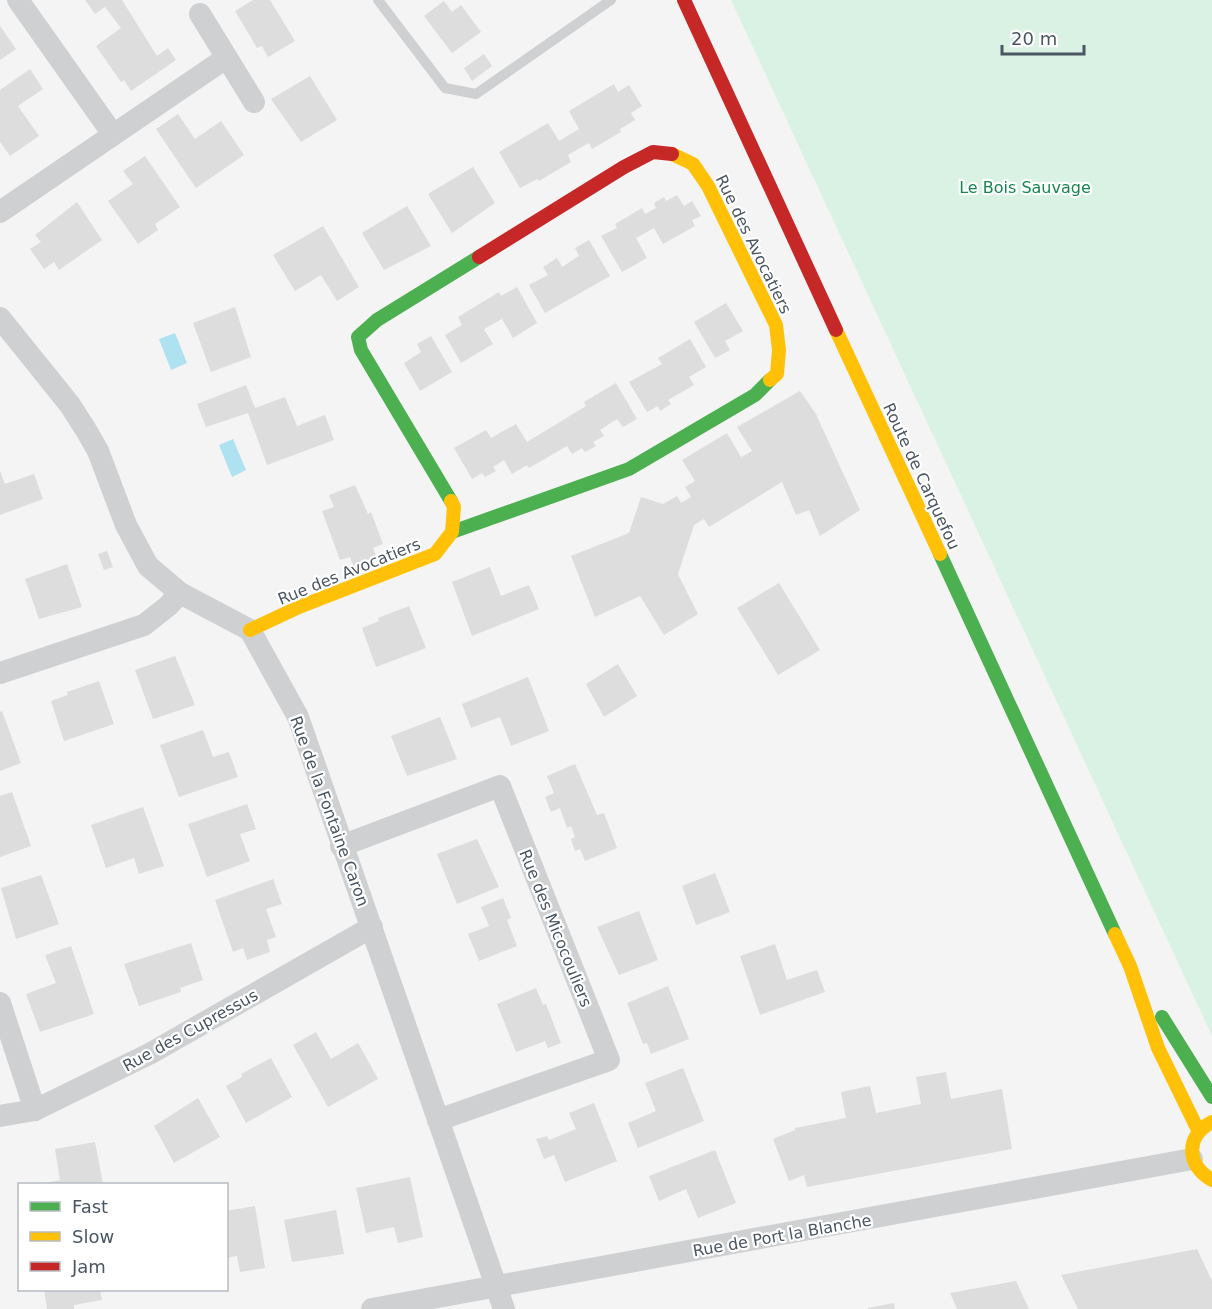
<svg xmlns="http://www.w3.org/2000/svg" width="1212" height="1309" font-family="'DejaVu Sans',sans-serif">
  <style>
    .green { fill: #d9f2e3 }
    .water { fill: #aee2f0 }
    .building { fill: #ddddde }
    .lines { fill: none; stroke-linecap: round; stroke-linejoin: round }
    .lane { stroke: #ced0d2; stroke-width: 10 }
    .street { stroke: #ced0d2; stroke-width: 22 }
    .fast { stroke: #4caf50; stroke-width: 14 }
    .slow { stroke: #ffc107; stroke-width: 14 }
    .jam { stroke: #c62828; stroke-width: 14 }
    .labels { text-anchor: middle; stroke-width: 4.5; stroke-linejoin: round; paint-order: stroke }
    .park-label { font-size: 16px; fill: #17864f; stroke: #fff }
    .street-label { font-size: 16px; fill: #4a5661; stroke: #fff }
  </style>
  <rect width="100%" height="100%" fill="#f4f4f4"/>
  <path class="green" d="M731 0H1212V1036Z"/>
  <g class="water">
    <path d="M175 333 187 363 171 370 159 339Z"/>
    <path d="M233 439 246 470 232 477 219 445Z"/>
  </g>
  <g class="building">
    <path d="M85 0H122L157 56 168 48 176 60 131 91 124 80 121 82 96 46 121 28 105 7 95 14Z"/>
    <path d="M253 0H270L295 41 268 57 262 46 257 48 235 11Z"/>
    <path d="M444 1 452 12 461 5 481 32 452 53 424 16Z"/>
    <path d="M0 26 16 49 0 60Z"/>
    <path d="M484 54 492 66 472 81 464 68Z"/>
    <path d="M30 69 43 89 18 106 39 136 10 156 0 142V90Z"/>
    <path d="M310 76 337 120 301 142 271 99Z"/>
    <path d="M614 84 618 92 629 85 642 106 631 113 635 120 620 129 621 132 592 149 589 143 578 149 568 155 571 162 539 181 537 179 520 188 499 152 548 123 559 141 579 129 569 111Z"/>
    <path d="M178 114 195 139 221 121 244 155 196 188 156 129Z"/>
    <path d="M145 156 180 207 155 224 158 230 138 244 108 201 133 184 123 171Z"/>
    <path d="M473 167 495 203 452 233 428 194Z"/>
    <path d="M677 195 684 206 692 201 701 216 692 220 695 226 663 244 654 228 636 238 647 258 622 272 601 236 617 228 615 224 642 208 645 214 656 208 654 203 664 197 666 201Z"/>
    <path d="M77 202 102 240 59 270 54 262 44 269 30 249 41 242 35 235Z"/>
    <path d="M407 206 431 246 384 270 362 233Z"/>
    <path d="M323 226 359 287 337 301 321 275 295 291 273 255Z"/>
    <path d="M589 240 610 276 545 313 529 285 548 275 543 267 557 258 562 267 579 256 575 248Z"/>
    <path d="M517 287 537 323 513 338 502 319 484 329 493 344 461 363 445 335 462 325 458 317 499 292 501 296Z"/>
    <path d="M726 303 743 331 725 341 730 350 715 358 694 322Z"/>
    <path d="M235 307 251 357 211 372 193 323Z"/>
    <path d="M431 336 452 372 420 391 404 363 421 352 417 344Z"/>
    <path d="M690 339 706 367 689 377 694 385 668 400 671 404 660 411 658 406 647 412 629 382 662 364 658 358Z"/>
    <path d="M616 383 637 419 623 427 617 419 600 430 604 436 593 442 596 446 585 452 582 448 572 454 567 446 529 468 527 465 512 474 504 460 493 467 496 471 485 477 482 473 472 479 454 448 486 430 491 438 516 424 527 442 586 406 584 402Z"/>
    <path d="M246 385 255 408 285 397 297 426 325 415 334 440 267 465 248 413 206 427 197 404Z"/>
    <path d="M800 391 816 414 860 510 820 536 809 510 796 515 782 482 709 527 704 519 694 525 678 574 698 614 664 635 640 596 595 617 571 556 629 533 641 497 663 504 677 496 681 503 691 497 685 487 695 481 682 460 727 433 741 457 752 451 737 427Z"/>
    <path d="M0 471 5 484 34 474 43 499 0 515Z"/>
    <path d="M355 485 368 514 371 512 383 544 373 548 377 559 354 568 350 557 340 560 322 511 334 507 329 495Z"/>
    <path d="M107 551 113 567 104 570 98 554Z"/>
    <path d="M67 564 82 607 39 619 25 579Z"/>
    <path d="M490 567 501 596 529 585 539 609 472 636 452 582Z"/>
    <path d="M779 583 820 650 778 675 737 608Z"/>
    <path d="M409 606 426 648 376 667 362 628 379 621 378 618Z"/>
    <path d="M175 656 195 705 153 719 135 670Z"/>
    <path d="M618 664 637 696 604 717 586 684Z"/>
    <path d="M528 677 549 731 511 746 500 717 471 728 462 704Z"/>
    <path d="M99 681 114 724 64 741 51 701 68 695 67 692Z"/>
    <path d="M2 711 21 763 0 771V712Z"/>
    <path d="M440 717 457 759 407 776 391 736Z"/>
    <path d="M203 730 213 757 229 752 238 777 179 797 160 745Z"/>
    <path d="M575 764 597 815 604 813 617 848 585 861 580 849 575 851 571 839 575 837 571 826 567 828 560 808 551 812 545 797 554 793 547 776Z"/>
    <path d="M12 792 31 846 0 857V796Z"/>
    <path d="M247 804 256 829 240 834 250 861 207 877 188 824Z"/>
    <path d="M143 807 164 866 139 874 134 858 106 868 91 825Z"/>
    <path d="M477 839 499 887 457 904 437 854Z"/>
    <path d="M715 873 730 912 696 925 682 886Z"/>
    <path d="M41 875 59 924 16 939 1 888Z"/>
    <path d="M273 879 282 904 266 909 276 937 267 940 270 952 247 960 243 948 233 952 215 900Z"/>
    <path d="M503 898 511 918 507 920 517 946 479 961 468 934 489 926 481 907Z"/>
    <path d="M639 911 658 960 619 975 597 927Z"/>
    <path d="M191 943 203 980 180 988 181 992 139 1006 124 964Z"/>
    <path d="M775 944 787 980 817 970 825 992 760 1015 740 956Z"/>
    <path d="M71 946 94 1014 40 1032 26 994 56 983 45 955Z"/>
    <path d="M668 986 689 1039 651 1054 647 1043 643 1044 627 1003Z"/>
    <path d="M536 988 543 1005 546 1004 561 1043 548 1048 545 1041 516 1052 497 1004Z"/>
    <path d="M316 1032 331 1059 358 1043 378 1079 328 1107 293 1045Z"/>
    <path d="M271 1058 292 1097 246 1123 226 1086 242 1077 241 1074Z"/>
    <path d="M683 1068 704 1121 638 1148 628 1123 656 1111 645 1083Z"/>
    <path d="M946 1072 951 1099 1002 1089 1012 1149 807 1187 804 1175 789 1181 773 1139 795 1130V1128L846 1118 841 1092 870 1086 876 1113 921 1104 916 1077Z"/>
    <path d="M198 1098 220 1137 174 1163 154 1126Z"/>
    <path d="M594 1103 617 1161 565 1182 554 1155 544 1159 536 1139 547 1136 549 1140 576 1129 569 1113Z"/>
    <path d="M95 1142 103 1184H42L60 1180 55 1149Z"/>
    <path d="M715 1150 736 1203 698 1218 686 1189 659 1201 649 1176Z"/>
    <path d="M410 1177 423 1237 398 1243 394 1227 366 1233 356 1188Z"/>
    <path d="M255 1206 265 1268 240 1272 237 1256 226 1258V1211Z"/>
    <path d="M336 1210 344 1254 292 1262 284 1220Z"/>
    <path d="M1197 1249 1212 1281V1309H1078L1061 1275Z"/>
    <path d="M1016 1281 1029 1309H957L950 1293Z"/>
    <path d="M44 1290H100L102 1300 74 1305V1309H47Z"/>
    <path d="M894 1303 895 1309H868V1308Z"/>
  </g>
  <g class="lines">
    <path class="lane" d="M378 0 445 88 476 94 611 0"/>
    <g class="street">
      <path d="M18 0 112 133"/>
      <path d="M200 14 254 102"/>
      <path d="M0 212 226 58"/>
      <path d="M0 318 70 405 86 430 98 451 126 525 148 566 180 593 250 630 298 717 504 1309"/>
      <path d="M0 673 144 625 168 606 180 593"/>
      <path d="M341 846 500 786 609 1060 438 1120"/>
      <path d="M0 1003 35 1110"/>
      <path d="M0 1116 35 1110 151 1053 372 927"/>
      <path d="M372 1309 1192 1159"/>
    </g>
    <g class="fast">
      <path d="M451 501 361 350 358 337 377 320 479 257"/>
      <path d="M452 532 629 469 755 395 770 380"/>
      <path d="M940 554 1115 934"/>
      <path d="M1162 1017 1212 1097"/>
    </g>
    <g class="slow">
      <path d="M672 154 693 164 708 186 776 325 779 350 777 374 770 380"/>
      <path d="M836 330 940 554"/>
      <path d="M250 630 299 607 435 554 452 532 454 507 451 501"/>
      <path d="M1115 934 1130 966 1158 1048 1198 1130"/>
      <path d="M1212 1122C1185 1136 1186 1165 1212 1180"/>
    </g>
    <g class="jam">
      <path d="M684 0 836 330"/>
      <path d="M479 257 624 167 653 152 672 154"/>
    </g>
  </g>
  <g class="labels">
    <g class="park-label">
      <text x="1025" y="193">Le Bois Sauvage</text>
    </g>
    <g class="street-label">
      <text transform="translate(754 244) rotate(64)" y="6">Rue des Avocatiers</text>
      <text transform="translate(922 476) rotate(65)" y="6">Route de Carquefou</text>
      <text transform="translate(349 571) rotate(-22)" y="6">Rue des Avocatiers</text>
      <text transform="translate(330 811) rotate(70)" y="6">Rue de la Fontaine Caron</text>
      <text transform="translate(556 928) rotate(68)" y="6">Rue des Micocouliers</text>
      <text transform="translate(190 1030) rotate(-29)" y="6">Rue des Cupressus</text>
      <text transform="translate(782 1235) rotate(-10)" y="6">Rue de Port la Blanche</text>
    </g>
  </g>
  <rect x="18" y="1183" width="210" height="108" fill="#ffffff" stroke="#b7bbc0" stroke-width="1.5"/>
  <rect x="30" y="1202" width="30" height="9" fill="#4caf50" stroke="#b7bbc0" stroke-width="1.5"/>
  <text x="72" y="1213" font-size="18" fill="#4a5661">Fast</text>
  <rect x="30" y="1232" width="30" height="9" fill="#ffc107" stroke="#b7bbc0" stroke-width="1.5"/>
  <text x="72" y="1243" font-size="18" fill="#4a5661">Slow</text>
  <rect x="30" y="1262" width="30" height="9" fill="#c62828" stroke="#b7bbc0" stroke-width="1.5"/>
  <text x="72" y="1273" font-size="18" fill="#4a5661">Jam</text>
  <path d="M1002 45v9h82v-9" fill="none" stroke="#4a5661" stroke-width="3"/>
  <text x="1011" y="45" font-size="18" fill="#4a5661" stroke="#ffffff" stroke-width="4.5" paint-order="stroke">20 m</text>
</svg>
